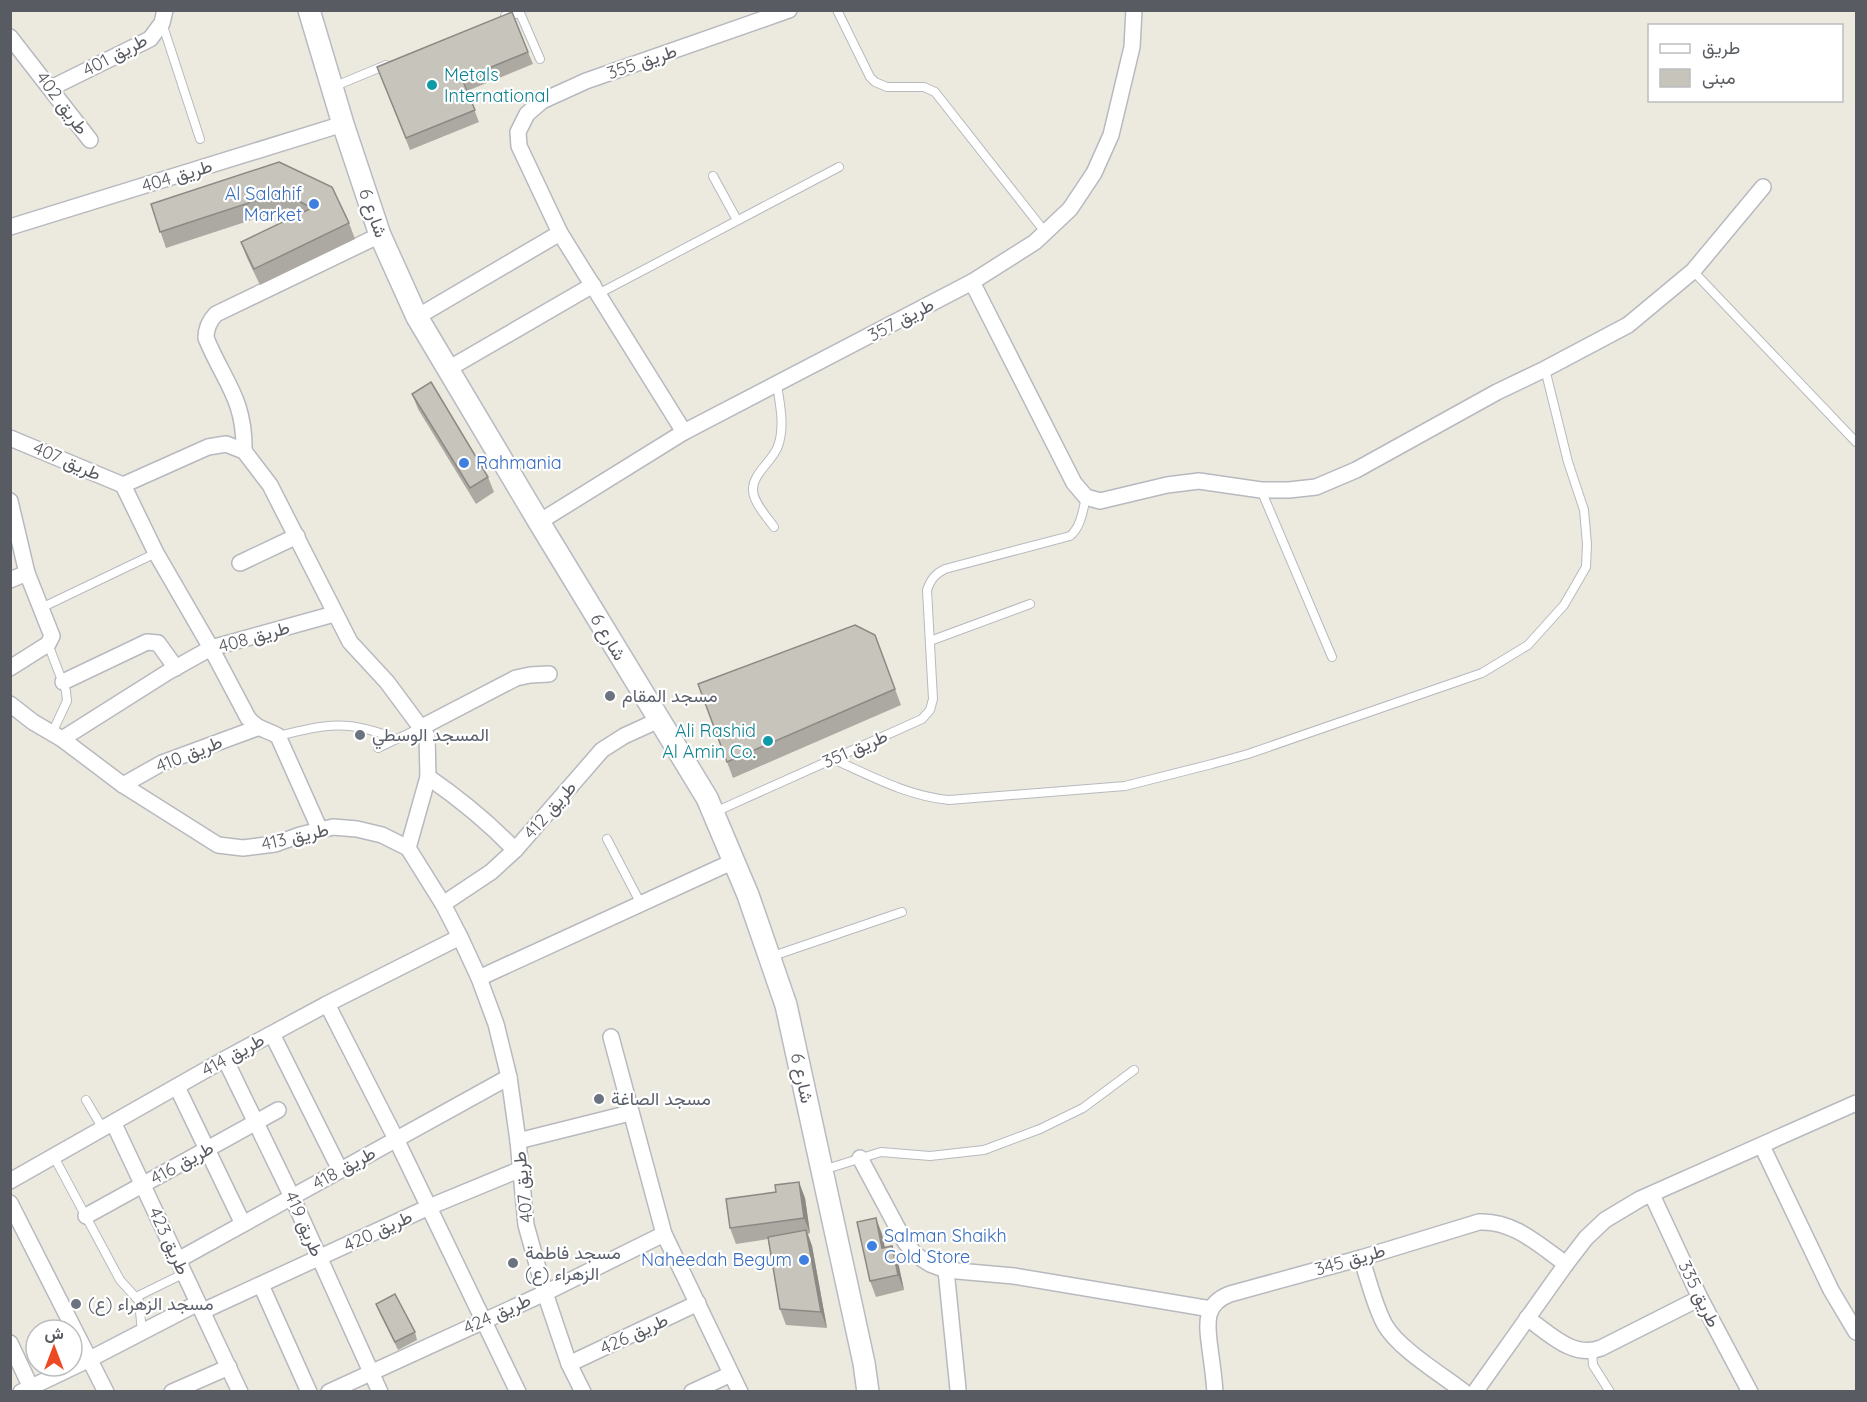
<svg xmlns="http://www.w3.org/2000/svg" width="1867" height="1402" font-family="Quicksand,Vazirmatn,sans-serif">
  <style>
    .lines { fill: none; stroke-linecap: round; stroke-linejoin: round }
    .lane-casing { stroke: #b7b9bf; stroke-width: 10 }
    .street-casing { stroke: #b7b9bf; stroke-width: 18 }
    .secondary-casing { stroke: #b8bbc2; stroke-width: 24 }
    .lane { stroke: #fff; stroke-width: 8 }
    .street { stroke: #fff; stroke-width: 15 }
    .secondary { stroke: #fff; stroke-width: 21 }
    .wall { fill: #aba9a2 }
    .shaded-wall { fill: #8b8984 }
    .building { fill: #c7c4bc; stroke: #8b8984; stroke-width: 1.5 }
    .culture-dot { fill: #0f9aa8; stroke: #fff; stroke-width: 2 }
    .shop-dot { fill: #3f7fe0; stroke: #fff; stroke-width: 2 }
    .worship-dot { fill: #6b7280; stroke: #fff; stroke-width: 2 }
    .labels { text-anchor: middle; stroke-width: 4.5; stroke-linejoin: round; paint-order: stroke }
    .street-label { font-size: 18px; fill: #585b61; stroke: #fff }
    .culture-label { font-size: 18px; fill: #0d838f; stroke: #fff; text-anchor: start }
    .shop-label { font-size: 18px; fill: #366cbe; stroke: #fff; text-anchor: end }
    .worship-label { font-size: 18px; fill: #5b616d; stroke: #fff; text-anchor: start }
  </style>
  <rect width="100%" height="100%" fill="#eceadf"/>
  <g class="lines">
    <defs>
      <g id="lane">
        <path d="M837 10 870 77 875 82 887 87H924L935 92 1045 232"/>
        <path d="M505 16 520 13 540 59"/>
        <path d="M162 23 200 139"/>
        <path d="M333 87 386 65"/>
        <path d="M713 176 737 220"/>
        <path d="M1693 271 1856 442"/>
        <path d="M598 294 839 167"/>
        <path d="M1261 490 1332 657"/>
        <path d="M774 527C767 517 753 502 753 490 752 474 773 461 778 446 785 426 780 405 777 385"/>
        <path d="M41 608 156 553"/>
        <path d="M930 641 1030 604"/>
        <path d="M48 644 66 691 67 701 52 733"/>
        <path d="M278 736C327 724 348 719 396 739"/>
        <path d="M378 748 422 727"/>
        <path d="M833 759C871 776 907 796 949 800L1125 786 1212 764 1248 754 1482 673 1528 645 1564 605 1586 567 1587 544 1584 510 1568 462 1545 369"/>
        <path d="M715 812 922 719 930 710 933 699 927 590C931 579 935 574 945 569L1070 536C1081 527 1083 510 1086 497"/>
        <path d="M607 839 641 904"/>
        <path d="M770 957 902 912"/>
        <path d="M86 1100 103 1129"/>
        <path d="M54 1157 120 1280 139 1301 142 1332"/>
        <path d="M823 1170 881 1152 930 1156 984 1150 1040 1129 1083 1108 1134 1070"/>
        <path d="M136 1297 185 1273"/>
        <path d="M1592 1351 1593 1365 1610 1392"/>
      </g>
      <g id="street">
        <path d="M10 37 90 140"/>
        <path d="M51 88 150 39 162 23 165 10"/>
        <path d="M10 227 343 124"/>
        <path d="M972 282 1074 483 1086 497 1100 501 1167 485 1199 481 1261 490H1289L1316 487 1356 470 1497 392 1545 369 1628 325 1693 271 1763 187"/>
        <path d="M417 317 560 233"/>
        <path d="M448 369 593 285"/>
        <path d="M684 432 560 233 519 146 518 132 527 114 542 101 586 81 789 10"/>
        <path d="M10 438 123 485"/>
        <path d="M244 451C245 399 224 382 206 338 206 328 209 321 216 314L380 235"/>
        <path d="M123 485 208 447 226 444 244 451 270 485 350 642 387 682 427 736 428 777 408 848"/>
        <path d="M123 485 156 553 211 648 248 718C258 730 266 729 278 736L320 830"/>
        <path d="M10 501 27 573 52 636 48 644 10 668"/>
        <path d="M539 522 684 432 972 282 1035 242 1070 209 1094 173 1111 135 1132 47 1134 10"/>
        <path d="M240 563 297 536"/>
        <path d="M10 580 27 573"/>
        <path d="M63 682 147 642 158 643 176 668"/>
        <path d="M10 704 33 722 62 739 123 785 218 845 243 848 275 844 300 835 333 827 357 829 382 835 408 848 443 904 460 937 479 978 496 1024 509 1077 518 1141 526 1225 545 1293 569 1364 583 1392"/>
        <path d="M422 727 516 678 530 675 549 674"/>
        <path d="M62 739 168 672 211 648 334 614"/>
        <path d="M428 777C460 799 488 822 515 850"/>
        <path d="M123 785 162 763 257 728"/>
        <path d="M443 904 491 872 515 850 602 750 624 736 659 720"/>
        <path d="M479 978 734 861"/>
        <path d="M327 1004 396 1139 518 1392"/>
        <path d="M272 1034 340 1170"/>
        <path d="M611 1037 664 1234 740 1392"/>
        <path d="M225 1059 292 1197 380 1392"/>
        <path d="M177 1087 243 1224"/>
        <path d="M114 1124 240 1392"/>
        <path d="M518 1141 630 1113"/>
        <path d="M1762 1146 1831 1290 1856 1332"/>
        <path d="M860 1158 905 1242 916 1255 930 1264 946 1270 1014 1276 1211 1309"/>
        <path d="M10 1181 225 1059 327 1004 460 937"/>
        <path d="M1652 1195 1700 1298 1750 1392"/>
        <path d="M10 1203 106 1392"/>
        <path d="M86 1216 278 1110"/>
        <path d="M1361 1258C1369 1280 1374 1305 1385 1325 1399 1349 1441 1374 1464 1392"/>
        <path d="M178 1260 509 1077"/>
        <path d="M946 1270 958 1389"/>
        <path d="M261 1285 309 1392"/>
        <path d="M203 1311 429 1207 521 1169"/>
        <path d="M1527 1318C1549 1333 1573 1359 1601 1348L1700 1298"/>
        <path d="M10 1343 33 1392"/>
        <path d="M569 1364 698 1303"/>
        <path d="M21 1392 90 1359 198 1303"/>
        <path d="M172 1392 229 1367"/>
        <path d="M329 1392 545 1293 664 1234"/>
        <path d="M692 1392 731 1374"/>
        <path d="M1215 1392C1214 1377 1212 1363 1210 1349 1207 1325 1203 1304 1230 1294L1361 1258 1479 1222C1513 1220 1539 1245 1566 1264"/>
        <path d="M1475 1392 1566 1264 1586 1238 1605 1220 1640 1199 1856 1103"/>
      </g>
      <path id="secondary" d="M309 10 343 124 380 235 417 317 539 522 707 798 748 895 786 1005 864 1363 868 1392"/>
    </defs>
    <use href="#lane" class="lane-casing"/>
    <use href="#street" class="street-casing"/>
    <use href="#secondary" class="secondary-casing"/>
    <use href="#lane" class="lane"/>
    <use href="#street" class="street"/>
    <use href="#secondary" class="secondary"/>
  </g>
  <g class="wall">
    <path d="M528 52 533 64 467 91 479 122 410 150 377 67Z"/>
    <path d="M279 162 349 223 355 239 260 285 247 258 241 242 299 214 288 208 166 248 151 204Z"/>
    <path d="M412 394 488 477 494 492 476 504 418 409Z"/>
    <path d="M875 635 901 705 733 778 698 684Z"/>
    <path d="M805 1198 810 1233 808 1234 812 1246 827 1328 786 1325 780 1309 768 1239 736 1244 730 1228Z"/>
    <path d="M882 1234 885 1248 892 1246 898 1262 904 1290 876 1297 870 1281Z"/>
    <path d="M376 1304 415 1332 417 1340 398 1350 379 1312Z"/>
  </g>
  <g class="shaded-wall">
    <path d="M799 1182 805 1198 810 1233 804 1218Z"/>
    <path d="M876 1218 882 1234 888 1264 882 1248Z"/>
    <path d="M806 1230 812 1246 827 1328 821 1312Z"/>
    <path d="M892 1246 898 1262 904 1290 898 1275Z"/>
  </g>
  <g class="building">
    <path d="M512 12 528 52 462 79 475 110 406 138 377 67Z"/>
    <path d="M279 162 332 187 349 223 254 269 241 242 312 208 282 192 160 232 151 204Z"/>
    <path d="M431 382 488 477 470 488 412 394Z"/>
    <path d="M855 625 875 635 895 689 727 762 698 684Z"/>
    <path d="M799 1182 804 1218 730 1228 726 1199 776 1192 775 1185Z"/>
    <path d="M876 1218 882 1248 892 1246 898 1275 870 1281 857 1222Z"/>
    <path d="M806 1230 821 1312 780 1309 768 1237Z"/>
    <path d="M395 1294 415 1332 395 1342 376 1304Z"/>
  </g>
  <g class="culture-dot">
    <circle cx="432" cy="85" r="6"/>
    <circle cx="768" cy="741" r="6"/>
  </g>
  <g class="shop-dot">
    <circle cx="314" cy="204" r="6"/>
    <circle cx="464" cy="463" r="6"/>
    <circle cx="872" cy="1246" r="6"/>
    <circle cx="804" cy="1260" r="6"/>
  </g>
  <g class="worship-dot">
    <circle cx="610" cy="696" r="6"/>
    <circle cx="360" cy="735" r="6"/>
    <circle cx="599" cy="1099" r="6"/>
    <circle cx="513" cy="1263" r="6"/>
    <circle cx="76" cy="1304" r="6"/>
  </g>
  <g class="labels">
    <g class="street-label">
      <text transform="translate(115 55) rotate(-28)" y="6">طريق 401</text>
      <text transform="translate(642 62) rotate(-19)" y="6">طريق 355</text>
      <text transform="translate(62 103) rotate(53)" y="6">طريق 402</text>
      <text transform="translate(177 176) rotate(-17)" y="6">طريق 404</text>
      <text transform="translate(373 213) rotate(70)" y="6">شارع 6</text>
      <text transform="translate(901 320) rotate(-28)" y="6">طريق 357</text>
      <text transform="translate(67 461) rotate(23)" y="6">طريق 407</text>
      <text transform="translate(254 637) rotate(-16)" y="6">طريق 408</text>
      <text transform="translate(608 637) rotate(59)" y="6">شارع 6</text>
      <text transform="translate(855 749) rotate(-24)" y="6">طريق 351</text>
      <text transform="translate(189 754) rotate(-22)" y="6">طريق 410</text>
      <text transform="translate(550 810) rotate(-49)" y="6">طريق 412</text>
      <text transform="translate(295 837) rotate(-13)" y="6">طريق 413</text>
      <text transform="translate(233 1055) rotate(-29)" y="6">طريق 414</text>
      <text transform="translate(802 1078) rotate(78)" y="6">شارع 6</text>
      <text transform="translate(182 1163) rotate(-29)" y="6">طريق 416</text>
      <text transform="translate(344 1168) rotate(-29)" y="6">طريق 418</text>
      <text transform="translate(523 1187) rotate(-96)" y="6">طريق 407</text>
      <text transform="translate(304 1224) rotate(66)" y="6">طريق 419</text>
      <text transform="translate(378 1231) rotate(-25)" y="6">طريق 420</text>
      <text transform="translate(169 1241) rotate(65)" y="6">طريق 423</text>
      <text transform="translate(1350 1260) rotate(-16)" y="6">طريق 345</text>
      <text transform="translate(1699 1294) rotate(64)" y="6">طريق 335</text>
      <text transform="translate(497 1314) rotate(-25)" y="6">طريق 424</text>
      <text transform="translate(634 1334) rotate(-25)" y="6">طريق 426</text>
    </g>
    <g class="culture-label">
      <text x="444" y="81">Metals<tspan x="444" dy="21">International</tspan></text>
      <text x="756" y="737" text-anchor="end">Ali Rashid<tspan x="756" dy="21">Al Amin Co.</tspan></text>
    </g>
    <g class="shop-label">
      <text x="302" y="200">Al Salahif<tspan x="302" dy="21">Market</tspan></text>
      <text x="476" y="469" text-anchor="start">Rahmania</text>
      <text x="884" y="1242" text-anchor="start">Salman Shaikh<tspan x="884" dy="21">Cold Store</tspan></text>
      <text x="792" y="1266">Naheedah Begum</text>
    </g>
    <g class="worship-label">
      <text x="622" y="702">مسجد المقام</text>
      <text x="372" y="741">المسجد الوسطي</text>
      <text x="611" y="1105">مسجد الصاغة</text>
      <text x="525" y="1259">مسجد فاطمة<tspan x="525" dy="21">الزهراء (ع)</tspan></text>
      <text x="88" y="1310">مسجد الزهراء (ع)</text>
    </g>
  </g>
  <rect width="1867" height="1402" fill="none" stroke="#585b61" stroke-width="24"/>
  <rect x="1648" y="24" width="195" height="78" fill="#ffffff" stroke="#bcbdc0" stroke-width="1.5"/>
  <rect x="1660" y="44" width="30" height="9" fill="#ffffff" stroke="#bcbdc0" stroke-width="1.5"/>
  <text x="1702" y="54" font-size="18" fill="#585b61">طريق</text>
  <rect x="1660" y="69" width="30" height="18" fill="#c7c4bc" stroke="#bcbdc0" stroke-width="1.5"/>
  <text x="1702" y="84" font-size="18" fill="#585b61">مبنى</text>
  <g transform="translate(54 1348)"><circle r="28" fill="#ffffff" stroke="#bcbdc0" stroke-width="1.5"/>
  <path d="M0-4.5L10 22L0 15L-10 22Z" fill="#ed4a24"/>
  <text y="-9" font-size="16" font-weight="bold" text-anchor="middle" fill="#585b61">ش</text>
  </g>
</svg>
